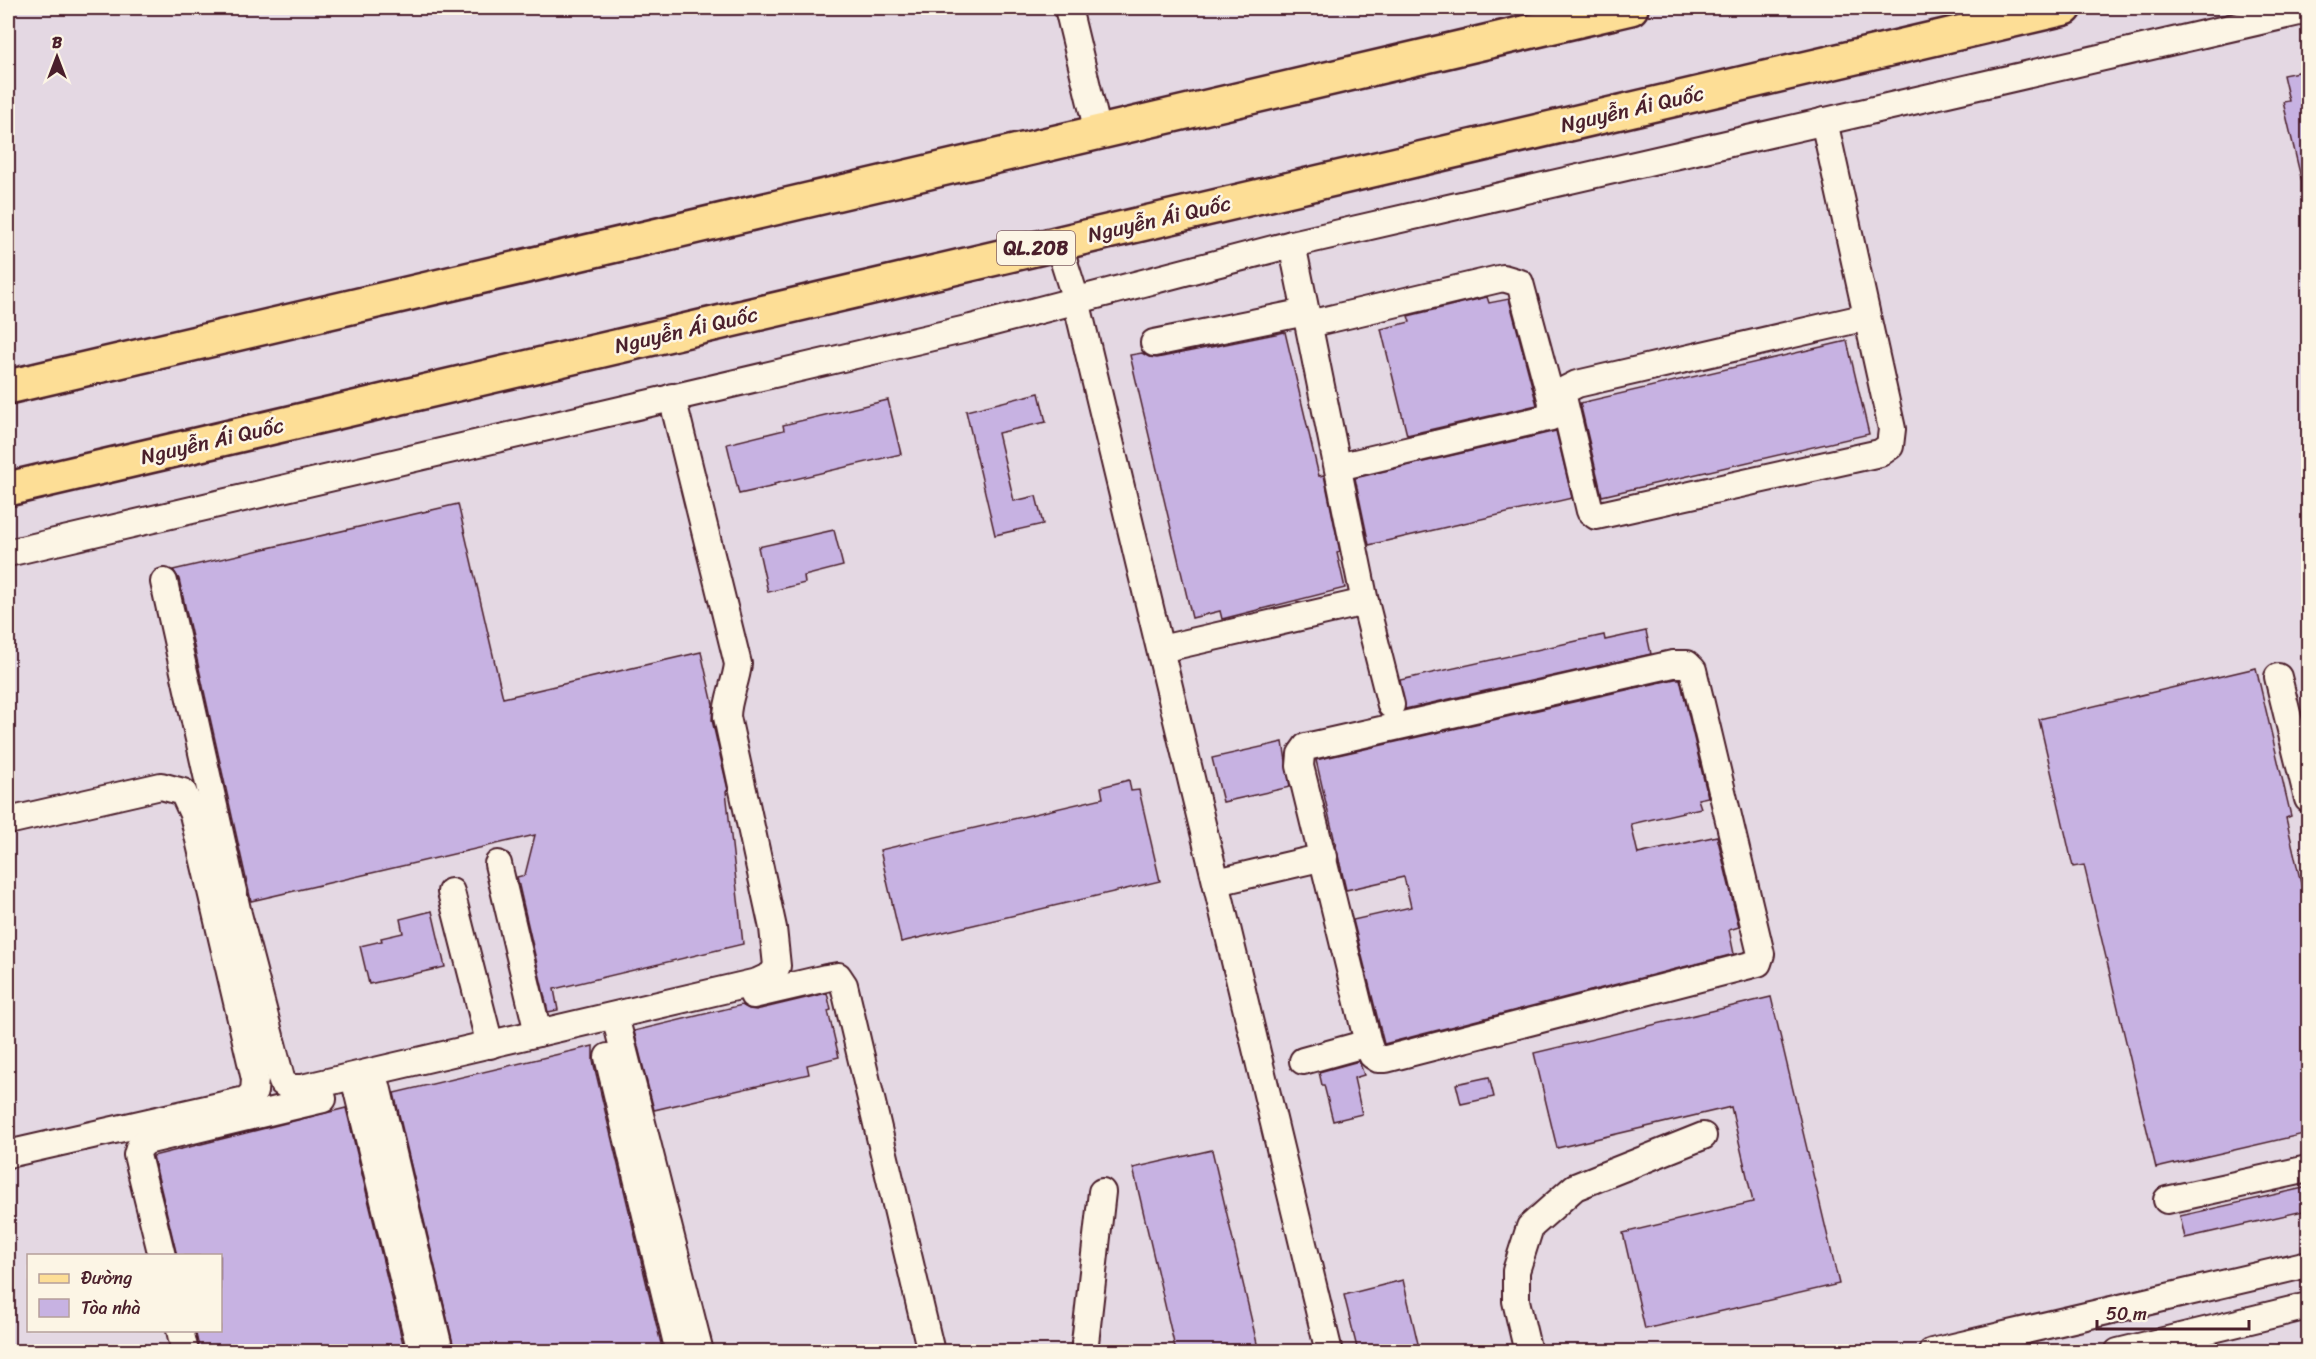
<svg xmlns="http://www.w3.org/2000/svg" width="2316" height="1359" font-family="Sriracha,sans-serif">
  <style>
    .built { fill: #e4d8e3; fill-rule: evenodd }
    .building { fill: #c7b2e2; stroke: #4a1f2b; stroke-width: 1.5 }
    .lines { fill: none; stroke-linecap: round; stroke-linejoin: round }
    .minor-casing { stroke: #4a1f2b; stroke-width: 30 }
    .major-casing { stroke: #4a1f2b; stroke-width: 38 }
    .minor { stroke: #fcf5e5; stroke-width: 26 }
    .major { stroke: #fdde96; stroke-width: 33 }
    .labels { text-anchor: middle; stroke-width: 5; stroke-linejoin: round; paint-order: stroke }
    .shield { fill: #fcf5e5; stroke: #7f5f63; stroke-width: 1.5 }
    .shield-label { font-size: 20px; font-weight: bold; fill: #4a1f2b }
    .street-label { font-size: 21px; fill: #4a1f2b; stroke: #fcf5e5 }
  </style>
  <rect width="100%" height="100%" fill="#f1e8e4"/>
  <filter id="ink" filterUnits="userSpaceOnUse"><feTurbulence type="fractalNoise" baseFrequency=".0167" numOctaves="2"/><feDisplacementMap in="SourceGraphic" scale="12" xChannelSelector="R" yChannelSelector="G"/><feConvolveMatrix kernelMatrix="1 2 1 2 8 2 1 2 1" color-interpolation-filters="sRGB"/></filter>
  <g filter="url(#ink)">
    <path class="built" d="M8 8H2308V1351H8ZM28 1256H220V1330H28Z"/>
    <g class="building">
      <path d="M2308 70V182H2302L2283 102 2289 101 2283 75Z"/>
      <path d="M1487 297 1489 303 1509 299 1537 405 1407 435 1381 329 1410 322 1408 316Z"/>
      <path d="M1285 332 1319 476 1324 475 1340 552 1337 553 1345 588 1222 619 1220 611 1192 618 1130 355 1142 353 1149 357 1157 358Z"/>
      <path d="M1847 341 1869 434 1602 496 1580 403Z"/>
      <path d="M1039 393 1046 422 998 433 1014 501 1036 496 1043 524 995 535 966 411Z"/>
      <path d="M888 400 901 454 774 484 775 486 739 494 727 444 784 430 783 425Z"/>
      <path d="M1556 431 1572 498 1369 545 1355 478Z"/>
      <path d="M458 504 503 698 701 652 713 704 712 720 728 790 726 791 743 944 554 989 558 1010 548 1012 517 877 525 875 535 835 251 901 179 579 173 570Z"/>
      <path d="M834 530 843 566 804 576 805 583 768 592 758 547Z"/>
      <path d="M1646 631 1651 654 1405 709 1400 680 1604 635 1605 640Z"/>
      <path d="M2256 668 2291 816 2286 818 2308 914V1133L2156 1168 2084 865 2073 867 2039 719Z"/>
      <path d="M1675 679H1680L1708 797 1698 799 1701 808 1631 824 1638 854 1717 836 1739 927 1729 930 1734 954 1384 1044 1353 920 1411 907 1404 877 1346 890 1316 760Z"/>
      <path d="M1283 742 1290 787 1223 802 1212 758Z"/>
      <path d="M1129 780 1131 791 1139 790 1160 881 901 942 880 850 1103 798 1101 787Z"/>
      <path d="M432 911 445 967 369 984 360 946 382 941 381 938 403 933 400 919Z"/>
      <path d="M827 993 831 1010 828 1011 839 1057 807 1065 809 1074 654 1110 634 1031 742 1005 749 1009 756 1010Z"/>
      <path d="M1771 997 1839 1284 1645 1329 1623 1233 1753 1202 1731 1107 1557 1148 1534 1053Z"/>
      <path d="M593 1046V1061L663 1352H455L394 1093Z"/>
      <path d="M1359 1061 1364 1075 1354 1078 1362 1114 1333 1121 1324 1085H1322L1319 1072Z"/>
      <path d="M1489 1077 1494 1097 1461 1104 1456 1084Z"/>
      <path d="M346 1108 405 1352H200L195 1330H220V1256H177L153 1156Z"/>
      <path d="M1212 1150 1259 1352H1176L1133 1168Z"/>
      <path d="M2308 1187V1210L2185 1238 2180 1216Z"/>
      <path d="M1403 1280 1420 1352H1358L1344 1295Z"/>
    </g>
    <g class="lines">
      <defs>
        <g id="minor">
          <path d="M1068 8 1098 132"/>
          <path d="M1824 121 1892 429 1890 446 1880 453 1596 516 1590 511 1563 397 1565 390 1577 384 1867 317"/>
          <path d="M1058 243 1076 300 1329 1352"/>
          <path d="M1292 244 1365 602 1391 705"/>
          <path d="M1309 324 1503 278 1520 283 1552 402 1551 417 1338 467"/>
          <path d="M1154 343 1306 312"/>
          <path d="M8 553 971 328 1292 244 2308 10"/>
          <path d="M164 582 238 914 282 1082 290 1088H302L757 982 772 975 777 966 773 928 727 717C727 699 736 683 738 664L672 397"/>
          <path d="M1161 649 1365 602"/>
          <path d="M2278 677 2308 799"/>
          <path d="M8 821 161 786 183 792 193 814 255 1079 254 1092 246 1100 8 1154"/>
          <path d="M498 864 538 1033"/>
          <path d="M1217 882 1324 857"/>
          <path d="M451 892 490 1045"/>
          <path d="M753 995 826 978 838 976 844 985 931 1352"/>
          <path d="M618 1028 700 1352"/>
          <path d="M608 1057 679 1352"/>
          <path d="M1303 1061 1368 1043 1300 766 1301 754 1306 747 1673 664H1687L1693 670 1761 954 1758 963 1386 1059H1378L1372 1055 1368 1043"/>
          <path d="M377 1086 440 1352"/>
          <path d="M357 1090 421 1352"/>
          <path d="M2167 1200 2308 1169"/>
          <path d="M162 1256 137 1155 139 1148 146 1141 323 1099"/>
          <path d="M180 1330 185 1352"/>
          <path d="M1084 1352 1102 1192"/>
          <path d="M1528 1352 1516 1301V1271L1530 1227 1575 1187 1703 1136"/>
          <path d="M1932 1352 2308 1264"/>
          <path d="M2118 1352 2308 1306"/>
        </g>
        <g id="major">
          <path d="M8 387 1631 8"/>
          <path d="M8 489 2065 8"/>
        </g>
      </defs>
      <use href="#minor" class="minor-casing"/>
      <use href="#major" class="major-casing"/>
      <use href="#minor" class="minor"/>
      <use href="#major" class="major"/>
    </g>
  </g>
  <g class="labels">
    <rect class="shield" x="997" y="231" width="78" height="34" rx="4.5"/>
    <g class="shield-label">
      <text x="1036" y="255">QL.20B</text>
    </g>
    <g class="street-label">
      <text transform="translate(1632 109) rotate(-13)" y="7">Nguyễn Ái Quốc</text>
      <text transform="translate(1159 219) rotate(-13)" y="7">Nguyễn Ái Quốc</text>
      <text transform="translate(686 330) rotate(-13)" y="7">Nguyễn Ái Quốc</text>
      <text transform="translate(212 441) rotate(-13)" y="7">Nguyễn Ái Quốc</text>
    </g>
  </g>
  <rect width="2316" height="1359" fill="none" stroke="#fcf5e5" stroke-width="30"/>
  <rect x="15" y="15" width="2286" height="1329" fill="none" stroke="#4a1f2b" stroke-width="2" filter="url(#ink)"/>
  <rect x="27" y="1254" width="195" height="78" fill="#fcf5e5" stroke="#b59f9b" stroke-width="1.5"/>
  <rect x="39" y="1274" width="30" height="9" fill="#fdde96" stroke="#b59f9b" stroke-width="1.5"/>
  <text x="81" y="1284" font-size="18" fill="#4a1f2b">Đường</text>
  <rect x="39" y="1299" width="30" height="18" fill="#c7b2e2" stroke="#b59f9b" stroke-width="1.5"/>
  <text x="81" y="1314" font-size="18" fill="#4a1f2b">Tòa nhà</text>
  <g transform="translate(57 57)" stroke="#fcf5e5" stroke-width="4.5" paint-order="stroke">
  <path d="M0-4.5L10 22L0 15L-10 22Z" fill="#4a1f2b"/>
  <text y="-9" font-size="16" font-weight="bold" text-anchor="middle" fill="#4a1f2b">B</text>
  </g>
  <path d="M2097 1320v9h152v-9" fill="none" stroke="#4a1f2b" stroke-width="3"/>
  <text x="2106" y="1320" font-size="18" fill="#4a1f2b" stroke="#fcf5e5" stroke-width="4.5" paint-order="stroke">50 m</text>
</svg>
